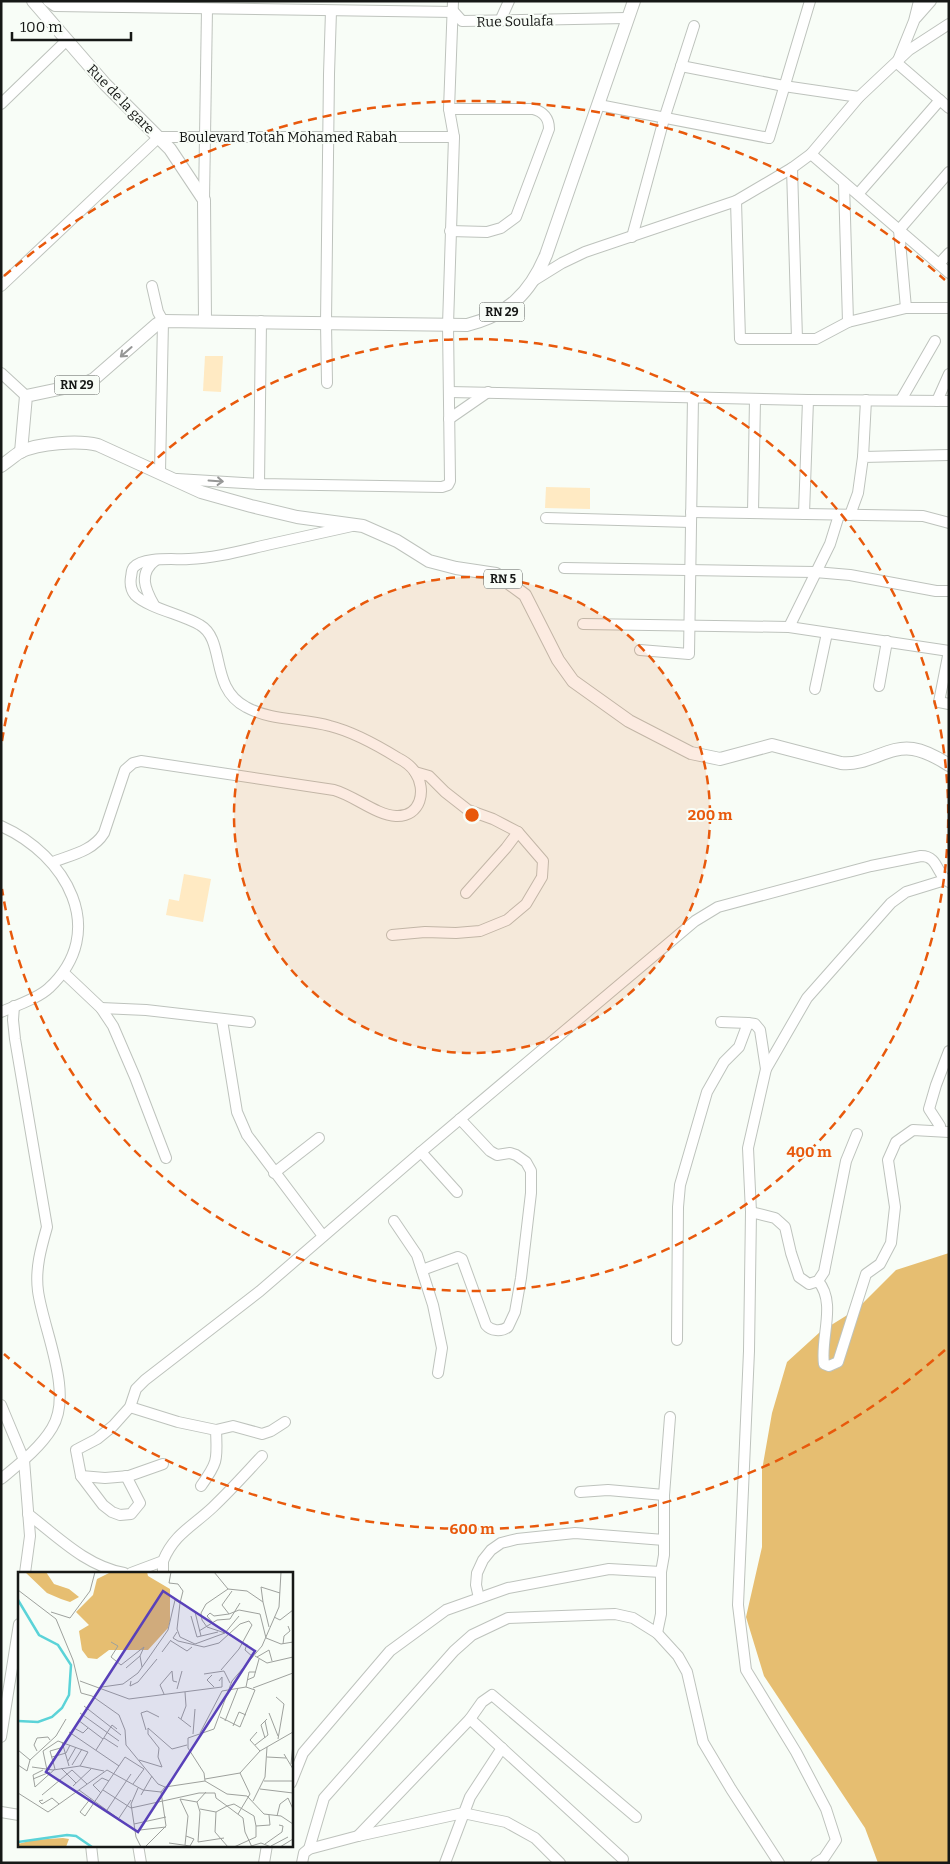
<svg xmlns="http://www.w3.org/2000/svg" width="950" height="1864" font-family="Bitter,serif">
  <style>
    .green { fill: #ffeac3 }
    .forest { fill: #e6be71 }
    .lines { fill: none; stroke-linecap: round; stroke-linejoin: round }
    .minor-casing { stroke: #bec3bd; stroke-width: 12 }
    .major-casing { stroke: #bec3bd; stroke-width: 14 }
    .minor { stroke: #fff; stroke-width: 10 }
    .major { stroke: #fff; stroke-width: 12 }
    .oneway { stroke: #969796 }
    .ring { fill: none; stroke: #e8590c; stroke-width: 2.5; stroke-dasharray: 9 6 }
    .labels { text-anchor: middle; stroke-width: 4; stroke-linejoin: round; paint-order: stroke }
    .shield { fill: #f8fdf7; stroke: #5a5d5a; stroke-width: 1 }
    .shield-label { font-size: 12px; font-weight: bold; fill: #161816 }
    .street-label { font-size: 14px; fill: #161816; stroke: #f8fdf7 }
    .inset-river { fill: none; stroke: #5bd3d8; stroke-width: 2.5 }
    .inset-road { fill: none; stroke: #9ea19d; stroke-width: 1 }
    .view { fill: #5941b9; fill-opacity: 0.15; stroke: #5941b9; stroke-width: 2.5 }
    .inset-edge { fill: none; stroke: #161816; stroke-width: 2.5 }
    .centre { fill: #e8590c; stroke: #f8fdf7; stroke-width: 2.5 }
    .ring-label { font-size: 15px; text-anchor: middle; font-weight: bold; fill: #e8590c; stroke: #f8fdf7; stroke-width: 4; stroke-linejoin: round; paint-order: stroke }
  </style>
  <rect width="100%" height="100%" fill="#f8fdf7"/>
  <g class="green">
    <path d="M205 356H223L221 392 203 391Z"/>
    <path d="M546 487 590 488V509L545 508Z"/>
    <path d="M184 874 211 879 203 922 166 915 169 899 179 901Z"/>
  </g>
  <path class="forest" d="M949 1253V1863H878L865 1828 764 1676 746 1617 762 1547V1470L772 1413 787 1362 820 1332 857 1309 896 1270Z"/>
  <g class="lines">
    <defs>
      <g id="minor">
        <path d="M48 1 55 6 454 12 462 21 627 18"/>
        <path d="M919 1 914 21 897 63 949 108"/>
        <path d="M916 18 931 1"/>
        <path d="M500 21 509 1"/>
        <path d="M681 66 784 86 859 97"/>
        <path d="M1 104 66 41"/>
        <path d="M599 105 769 138 810 1"/>
        <path d="M449 109H533C544 112 549 118 549 129L516 217 501 228 487 232 450 231"/>
        <path d="M811 154 949 273"/>
        <path d="M792 168 797 339"/>
        <path d="M844 183 848 322"/>
        <path d="M858 194 940 100"/>
        <path d="M204 200 207 9"/>
        <path d="M736 201 740 339H816L848 322 906 308H949"/>
        <path d="M632 237 664 119 694 26"/>
        <path d="M939 264 949 253"/>
        <path d="M533 281 562 263 585 252 736 201 792 168 811 154 859 97 909 50 949 24"/>
        <path d="M1 286 159 137H454"/>
        <path d="M152 286 158 312 163 321 160 472"/>
        <path d="M906 308 899 230 949 172"/>
        <path d="M1 373 26 396"/>
        <path d="M327 383 326 323 329 74 331 11"/>
        <path d="M449 392 808 400 949 401"/>
        <path d="M901 400 935 341"/>
        <path d="M937 401 949 374"/>
        <path d="M449 419 488 392"/>
        <path d="M863 457 866 400"/>
        <path d="M177 479 259 484 442 487 448 485 450 481 448 325 454 137 449 109 453 1"/>
        <path d="M259 484 261 321"/>
        <path d="M691 512 923 516 949 523"/>
        <path d="M753 513 755 399"/>
        <path d="M804 514 808 400"/>
        <path d="M850 515 858 493 863 457 949 455"/>
        <path d="M546 518 691 522"/>
        <path d="M564 568 815 572 850 575 936 591H949"/>
        <path d="M154 605C145 589 138 573 156 560"/>
        <path d="M583 624 789 627 949 651"/>
        <path d="M789 627 830 544 839 515"/>
        <path d="M640 650 689 654 693 397"/>
        <path d="M949 651 939 702 949 704"/>
        <path d="M879 686 887 641"/>
        <path d="M815 689 827 633"/>
        <path d="M1 826C66 855 110 931 49 988 39 998 15 1006 1 1012"/>
        <path d="M53 862C71 855 93 851 104 833L125 770 133 763 141 761 334 790C355 796 376 815 396 816 421 817 427 790 415 772 411 766 404 761 398 758 377 745 354 732 330 726 303 718 271 721 246 707 209 688 226 640 200 625 184 615 148 608 135 595 131 590 130 583 131 577 132 573 131 570 134 567 144 556 176 560 189 559 217 558 244 550 271 544 298 538 325 532 352 526"/>
        <path d="M466 893 506 848 518 832"/>
        <path d="M392 935 425 932 456 933 480 931 507 920 526 904 542 877 543 861 518 832 493 819 468 810 445 792 429 776 415 772"/>
        <path d="M64 973 101 1008 113 1026 135 1077 166 1158"/>
        <path d="M101 1008 146 1010 250 1022"/>
        <path d="M222 1020 237 1112 247 1135 323 1236"/>
        <path d="M721 1022 748 1023"/>
        <path d="M938 1131 940 1126 929 1109 936 1085 949 1051"/>
        <path d="M421 1152 457 1192"/>
        <path d="M274 1173 319 1138"/>
        <path d="M751 1212 775 1218 785 1227 791 1253 799 1277 809 1284 818 1281 824 1272 846 1161 857 1134"/>
        <path d="M394 1221 417 1255 433 1305 442 1348 438 1373"/>
        <path d="M422 1270 458 1257 462 1259 486 1325C491 1331 501 1332 508 1327L515 1312 521 1278 531 1193V1171L526 1162 516 1155 510 1153 497 1155 490 1151 460 1119"/>
        <path d="M818 1281C837 1303 820 1338 824 1364L829 1366 838 1362 866 1274 880 1264 891 1243 895 1207 888 1160 896 1142 913 1130 949 1132"/>
        <path d="M677 1340 678 1207 680 1185 707 1092 724 1062 739 1047 748 1023 755 1024 760 1030 766 1069"/>
        <path d="M1 1405 24 1460 30 1536 25 1573"/>
        <path d="M130 1407 178 1422 216 1430C217 1459 219 1461 201 1486"/>
        <path d="M216 1430 233 1426 262 1434 271 1431 285 1422"/>
        <path d="M81 1476 105 1478 129 1476 163 1464"/>
        <path d="M126 1476 140 1503 131 1514 120 1515 112 1512 103 1505 81 1476 76 1450 97 1439 113 1426 130 1407 136 1389 145 1380 260 1291 421 1152 695 921 718 907 871 866 921 856C939 856 936 875 949 882"/>
        <path d="M1 1479C19 1464 40 1448 52 1428 74 1393 43 1329 38 1291 35 1269 41 1248 47 1227L15 1039 13 1020 14 1006"/>
        <path d="M580 1492 608 1490 664 1495"/>
        <path d="M28 1514C58 1537 86 1566 124 1573"/>
        <path d="M163 1561V1573"/>
        <path d="M661 1572 664 1555V1495L670 1417"/>
        <path d="M131 1573 163 1561C174 1534 193 1526 213 1507 230 1491 246 1473 262 1456"/>
        <path d="M479 1598 476 1585 477 1573 483 1560 491 1550 501 1543 517 1539 575 1533 664 1540"/>
        <path d="M470 1719 623 1859"/>
        <path d="M1 1737 19 1624"/>
        <path d="M291 1783 303 1753 390 1651 446 1610 508 1588 609 1569 661 1572V1614L657 1633"/>
        <path d="M1 1812 19 1815"/>
        <path d="M358 1836 470 1719 482 1702 492 1695 636 1817"/>
        <path d="M91 1845 93 1863"/>
        <path d="M138 1845 141 1863"/>
        <path d="M309 1849 324 1798 454 1651 472 1635 508 1618 615 1614 633 1618 657 1633 678 1656 687 1672 703 1742 731 1789 779 1863"/>
        <path d="M264 1863 267 1845"/>
        <path d="M302 1863 304 1853 309 1849 358 1836 463 1813 506 1822 535 1838 560 1863"/>
        <path d="M445 1863 470 1797 502 1748"/>
        <path d="M816 1863 824 1858 836 1840 826 1809 796 1752 746 1670 738 1605 749 1351 751 1212 748 1148 766 1069 807 998 891 903 906 892 945 880"/>
      </g>
      <g id="major">
        <path d="M33 1 105 84 170 149 204 200 205 321"/>
        <path d="M21 452 26 396 83 384 94 379 157 324 163 321 467 325C508 315 530 293 546 255L634 1"/>
        <path d="M1 466C7 462 14 456 20 452 39 443 78 440 98 445L201 492 251 506 297 517 363 526 397 541 429 561 456 568 496 574 525 595 558 660 573 681 629 721 691 753 720 759 772 745 841 763C868 766 888 745 913 749 926 751 938 758 949 765"/>
      </g>
    </defs>
    <use href="#minor" class="minor-casing"/>
    <use href="#major" class="major-casing"/>
    <use href="#minor" class="minor"/>
    <use href="#major" class="major"/>
  </g>
  <defs><path id="oneway-shaft" d="M-6 0H5M1.5-3L5.5 0L1.5 3" fill="none" stroke-width="1.6" stroke-linecap="round" stroke-linejoin="round" transform="scale(1.25)"/></defs>
  <g class="oneway">
    <use href="#oneway-shaft" transform="translate(126 352) rotate(139)"/>
    <use href="#oneway-shaft" transform="translate(216 481) rotate(4)"/>
  </g>
  <circle cx="472" cy="815" r="238" fill="#e8590c" fill-opacity=".12"/>
  <g class="ring">
    <circle cx="472" cy="815" r="238"/>
    <path d="M2 741A476 476 0 1 1 2 889"/>
    <path d="M945 1350A714 714 0 0 1 4 1354M4 276A714 714 0 0 1 945 280"/>
  </g>
  <g class="labels">
    <g class="shield">
      <rect x="479.5" y="302.5" width="45" height="19" rx="4"/>
      <rect x="54.5" y="375.5" width="45" height="19" rx="4"/>
      <rect x="484" y="569.5" width="38" height="19" rx="4"/>
    </g>
    <g class="shield-label">
      <text x="502" y="316">RN 29</text>
      <text x="77" y="389">RN 29</text>
      <text x="503" y="583">RN 5</text>
    </g>
    <g class="street-label">
      <text transform="translate(515 21) rotate(-1)" y="5">Rue Soulafa</text>
      <text transform="translate(121 99) rotate(46)" y="5">Rue de la gare</text>
      <text x="288" y="142">Boulevard Totah Mohamed Rabah</text>
    </g>
  </g>
  <g transform="translate(18 1572)">
    <rect width="275" height="275" fill="#f8fdf7"/>
    <path d="M7 0H28L36 12 51 17 61 25 52 30 43 27 29 21ZM93 0H129L130 4 152 17V49L150 56 130 78H91L79 87 70 86 64 78 61 59 71 53 58 40 75 23 79 7ZM45 266 51 267 48 275H0V272L15 268Z" fill="#e6be71"/>
    <path class="inset-river" d="M0 28 21 63 40 73 53 93 51 123 44 136 34 145 20 150 0 149M0 270 49 263 58 264 74 275"/>
    <path class="inset-road" d="M153 0 151 11 160 12 165 19 162 31M196 0 210 17 229 19 245 30 251 55M210 17 188 32 183 41 184 48 189 55 207 61 221 44M0 18 38 47 55 88 63 121 74 124 101 143 107 158 108 173 140 212 147 215 187 209 209 222 229 224 246 242 263 244 275 252M245 30 243 15 262 21M33 40 52 46 72 19 77 0M177 40 183 64M211 42 204 33 214 19M173 44 179 65 200 60M256 45 262 48 275 38M195 51 189 44 192 41 196 44 211 42 221 38 242 42 248 66 263 72 275 70M181 59 199 48 212 47 222 31M159 60 155 66 160 69 186 75 201 71 222 52 231 49 234 53 221 77 203 98M153 69 169 79 174 75M93 70 100 74 93 85 103 93 126 75 122 84M229 72 227 78 235 85M265 72 266 64 272 59 270 54M144 80 153 68M237 84 249 91 275 85M239 85 251 78 254 89M108 96 122 84 124 95M186 102 206 99 212 111M194 103 189 108 196 115M229 108 236 105 241 87M62 109 111 127 204 115V105L201 109M113 109 112 114 120 110 139 87M84 115 105 112 120 101 150 58 157 28 162 31 159 57 162 65 177 72 207 61M228 115 231 100H238M235 116 275 101M159 117 164 99M146 122 142 113 154 99 155 109 159 110M258 125 266 132 260 167M66 134 103 163M62 141 101 169M251 141 260 164M160 145 173 155M163 147 168 134 167 120M60 148 85 167M207 149 220 116M215 154 221 140 228 143M56 156 65 161 70 156M128 158 123 141 129 139 141 145M51 160 101 194M239 160 232 168 242 179M182 161 204 119 228 115 237 118 222 155 202 145M175 162 177 137M86 166 100 175M247 166 243 153 249 147M44 170 51 194M237 173 250 163 247 149M0 178 12 188 9 199 0 193M78 178 94 153 99 157M19 179 16 173 19 166 30 165 32 168M266 182 275 197M34 185 48 181 52 173M249 185 268 186M12 188 38 164 48 147M121 188 144 195 140 185 141 176 130 162V156L154 177 169 173M50 189 58 175M273 192 275 172M54 193 64 177M14 195 35 198 62 194 86 199M43 196 58 211M25 198 15 203 17 215 37 197 32 179 46 175M29 198 25 179 40 169 70 180 62 194M15 207 32 200M187 207 222 201M187 209 186 201 170 176V166L196 157 214 109 244 74 261 35 263 0M246 209H275M115 212 126 197M55 214 73 197M120 216 113 232 118 265 123 275M242 217 275 221M61 218 116 258M85 218 113 236 181 221H197M188 220 179 230 182 240 180 270 206 266M0 221 30 240 89 198 125 218 143 220 147 215M83 221 75 213 84 206 91 209M197 221 198 226 209 234 198 240 197 260 210 275M24 223 54 198 69 212M123 223 134 204M73 226 62 240 67 244 107 185 126 197M25 228 21 229 24 232 34 226 41 232M235 229 247 205 249 175M182 237 198 240M89 238 113 202M220 242 232 222 222 201 242 179 275 160M259 244 262 232 270 226 275 237M101 246 113 228M116 252 148 245M122 258 148 255M151 271 172 274 176 267 168 264M247 272 264 260 265 254 261 253M167 273 170 244 162 227 179 230M253 274 270 265M127 275 148 254 143 220M216 275 238 265V254M230 275 243 271 253 275M234 275 227 260 225 246 209 234 216 232 236 244 238 254 252 253 251 243M262 275 275 267"/>
    <path class="view" d="M145 19 237 79 120 260 28 200Z"/>
    <rect width="275" height="275" class="inset-edge"/>
  </g>
  <circle cx="472" cy="815" r="8" class="centre"/>
  <g class="ring-label">
    <text x="710" y="820">200 m</text>
    <text x="809" y="1157">400 m</text>
    <text x="472" y="1534">600 m</text>
  </g>
  <rect width="950" height="1864" fill="none" stroke="#161816" stroke-width="5"/>
  <path d="M12 32v8h119v-8" fill="none" stroke="#161816" stroke-width="2.5"/>
  <text x="20" y="32" font-size="15" fill="#161816" stroke="#f8fdf7" stroke-width="4" paint-order="stroke">100 m</text>
</svg>
